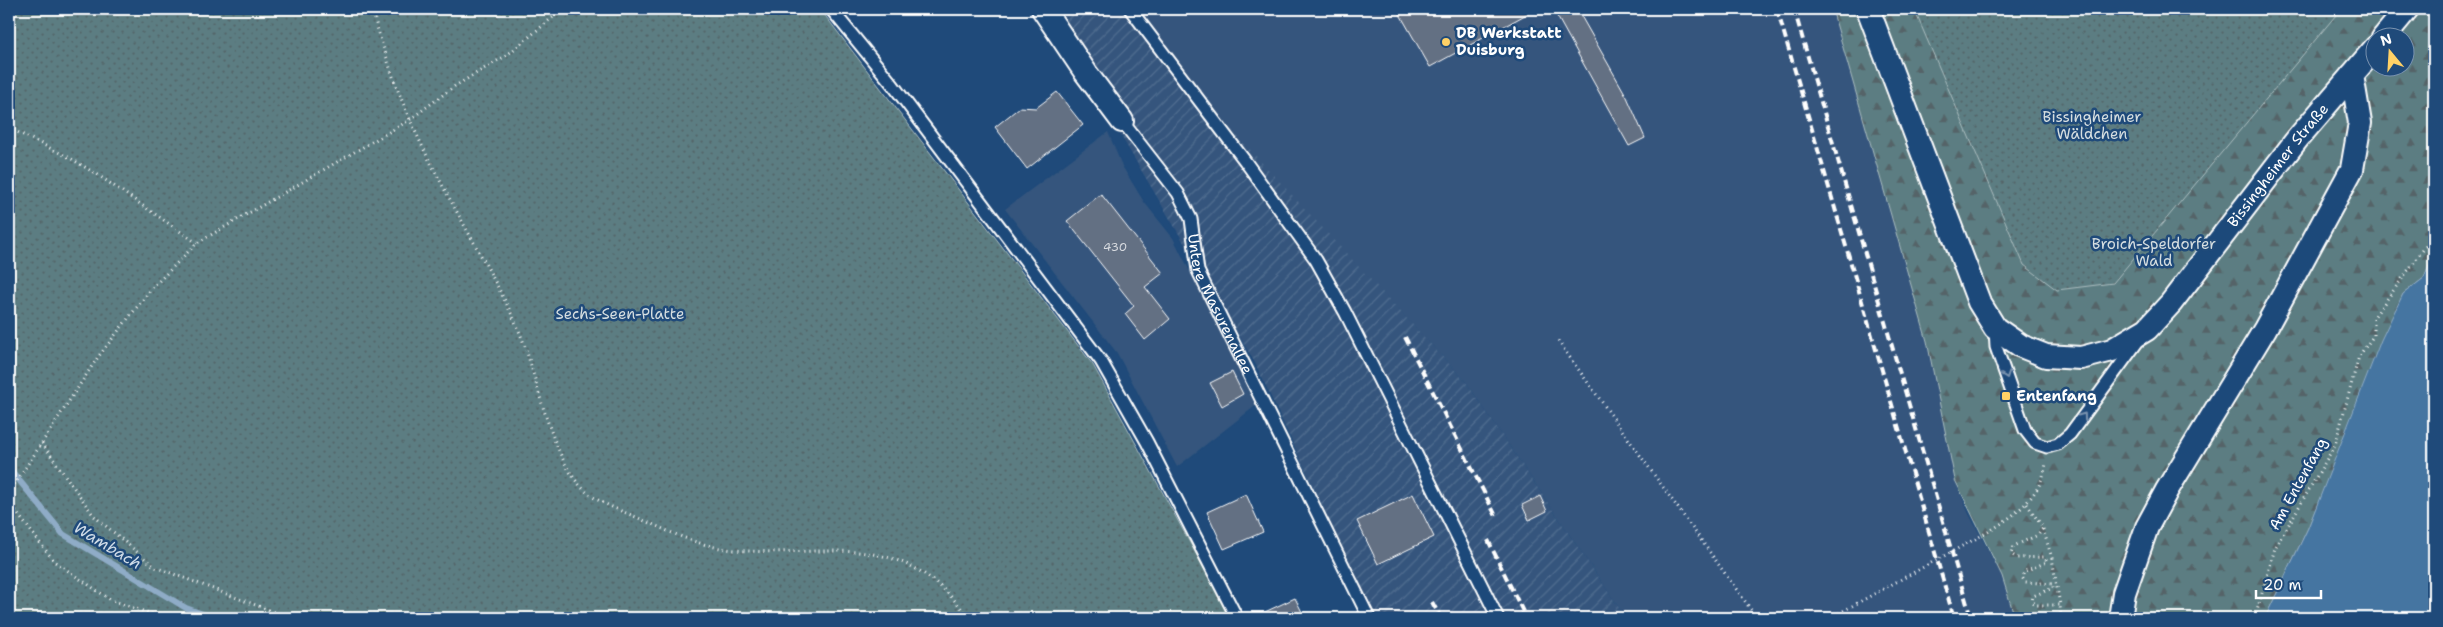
<svg xmlns="http://www.w3.org/2000/svg" width="2443" height="627" font-family="'Shantell Sans',sans-serif">
  <style>
    .built { fill: #34557d }
    .industrial { fill: url(#industrial-furrows) }
    .forest { fill: url(#forest-firs); stroke: #adbec0; fill-rule: evenodd }
    .park { fill: url(#park-dots); stroke: #adbec0 }
    .water { fill: #4474a1; stroke: #8facc7 }
    .lines { fill: none; stroke-linecap: round; stroke-linejoin: round }
    .stream { stroke: #8facc7; stroke-width: 6 }
    .building { fill: #647083; stroke: #fff }
    .service-casing { stroke: #fff; stroke-width: 15 }
    .minor-casing { stroke: #fff; stroke-width: 26 }
    .path { stroke: #fff; stroke-width: 3; stroke-dasharray: 1 4; stroke-linecap: butt }
    .service { stroke: #1f4a7a; stroke-width: 11 }
    .minor { stroke: #1f4a7a; stroke-width: 22 }
    .rail { stroke: #fff; stroke-width: 4; stroke-dasharray: 8 4; stroke-linecap: butt }
    .path-bridge { stroke: #fff; stroke-width: 3; stroke-dasharray: 1 4; stroke-linecap: butt }
    .oneway { stroke: #7992af }
    .poi-dot { fill: #ffd166; stroke: #1f4a7a; stroke-width: 2 }
    .labels { text-anchor: middle; stroke-width: 5; stroke-linejoin: round; paint-order: stroke }
    .number-label { font-size: 12px; fill: #d8dbe0 }
    .poi-label { font-size: 15px; font-weight: bold; fill: #fff; stroke: #1f4a7a; text-anchor: start }
    .park-label { font-size: 15px; fill: #d6dee0; stroke: #1f4a7a }
    .street-label { font-size: 15px; fill: #fff; stroke: #1f4a7a }
    .water-label { font-size: 16px; font-style: italic; fill: #d0dce8; stroke: #1f4a7a }
  </style>
  <defs>
    <pattern id="industrial-furrows" width="10" height="10" patternUnits="userSpaceOnUse" patternTransform="scale(1.25)"><rect width="10" height="10" fill="#34557d"/><path d="M-1 1l2-2M0 10L10 0M9 11l2-2" fill="none" stroke="#526e90"/></pattern>
    <pattern id="forest-firs" width="22" height="20" patternUnits="userSpaceOnUse" patternTransform="scale(1.25)"><rect width="22" height="20" fill="#5b7d82"/><path d="M5 1l3.5 6h-7zM16 11l3.5 6h-7z" fill="#546467"/></pattern>
    <pattern id="park-dots" width="8" height="8" patternUnits="userSpaceOnUse" patternTransform="scale(1.25)"><rect width="8" height="8" fill="#5b7d82"/><path d="M2 2h.1M6 6h.1" fill="none" stroke="#546467" stroke-width="1.8" stroke-linecap="round"/></pattern>
  </defs>
  <rect width="100%" height="100%" fill="#1f4a7a"/>
  <filter id="ink" filterUnits="userSpaceOnUse"><feTurbulence type="fractalNoise" baseFrequency=".02" numOctaves="2"/><feDisplacementMap in="SourceGraphic" scale="10" xChannelSelector="R" yChannelSelector="G"/><feConvolveMatrix kernelMatrix="1 2 1 2 8 2 1 2 1" color-interpolation-filters="sRGB"/></filter>
  <g filter="url(#ink)">
    <g class="built">
      <path d="M1116 9H1832L1927 341 1955 480 1969 514 2002 576 2015 618H1626L1466 382Z"/>
      <path d="M1108 132 1122 166 1144 202 1173 238 1258 404 1177 467 1117 353 1005 209Z"/>
    </g>
    <path class="industrial" d="M1046 9H1130L1228 126 1466 382 1626 618H1375L1255 363Z"/>
    <path class="forest" d="M1832 9H2434V255L2424 278 2403 294 2308 528 2265 618H2015L2002 576 1955 480 1927 341ZM2376 38H2406V68H2376Z"/>
    <g class="park">
      <path d="M9 9H820L1093 365 1231 618H9Z"/>
      <path d="M1914 9H2341L2113 283 2057 290 2024 265Z"/>
    </g>
    <path class="water" d="M2434 255V618H2265L2308 528 2381 340 2403 294 2424 278Z"/>
    <g class="lines">
      <path class="stream" d="M9 468 63 534 186 608 214 618"/>
    </g>
    <g class="building">
      <path d="M1397 9H1536L1430 67Z"/>
      <path d="M1553 9H1577L1627 97 1645 138 1629 146Z"/>
      <path d="M1057 92 1083 125 1027 169 995 127 1020 107 1036 108Z"/>
      <path d="M1101 194 1163 273 1145 287 1170 319 1145 340 1125 314 1134 306 1067 221Z"/>
      <path d="M1232 372 1243 394 1222 406 1210 383Z"/>
      <path d="M1246 494 1263 532 1224 549 1207 512Z"/>
      <path d="M1413 494 1434 537 1378 564 1357 521Z"/>
      <path d="M1540 496 1547 511 1529 520 1522 505Z"/>
      <path d="M1295 598 1305 618H1252Z"/>
    </g>
    <g class="lines">
      <defs>
        <g id="service">
          <path d="M831 9 893 85 1101 361 1147 442 1237 618"/>
          <path d="M1130 9 1245 161 1316 260 1345 312 1498 618"/>
          <path id="s1" d="M1122 121 1178 193 1191 219 1198 271 1369 618"/>
          <path d="M1995 328 1996 347 2025 430 2035 443 2047 447 2058 444 2070 434 2138 341"/>
        </g>
        <g id="minor">
          <path d="M1043 9 1086 73 1122 121"/>
          <path id="s2" d="M1868 9 1979 302 1995 328 2021 346 2046 356 2081 358 2112 350 2147 329 2171 303 2298 138 2376 47"/>
          <path d="M2383 38 2407 9"/>
          <path d="M2120 618 2124 593 2147 527 2167 490 2265 329 2352 169 2360 123 2352 75"/>
        </g>
      </defs>
      <use href="#service" class="service-casing"/>
      <use href="#minor" class="minor-casing"/>
      <g class="path">
        <path d="M373 9C375 24 381 40 386 55 408 129 447 193 484 261 500 292 518 322 528 356 541 396 556 473 593 497 606 505 621 511 636 517 668 531 699 547 735 550 831 559 900 525 969 618"/>
        <path d="M9 128 70 158 98 175 197 243"/>
        <path d="M1558 341 1757 618"/>
        <path d="M42 443 94 516 155 567 290 618"/>
        <path d="M9 493 98 357 152 288 197 243 408 121 455 86 507 55 563 9"/>
        <path d="M9 503 55 562 111 600 163 618"/>
        <path d="M2027 504 2043 528 2038 535 2014 546 2011 554 2017 558 2045 557 2047 562 2025 571 2022 577 2025 582 2053 584V588L2033 596 2032 601 2036 605H2060L2061 618"/>
        <path d="M2043 529 2052 558 2060 605"/>
        <path d="M1988 532C2014 516 2042 496 2046 463"/>
        <path d="M9 617 11 618"/>
        <path d="M2255 618 2275 548 2335 445 2359 356 2374 335V317L2434 235"/>
      </g>
      <use href="#service" class="service"/>
      <use href="#minor" class="minor"/>
      <g class="rail">
        <path d="M1777 9 1954 618"/>
        <path d="M1794 9 1971 618"/>
        <path d="M1405 337 1497 518"/>
        <path d="M1488 540 1526 618"/>
        <path d="M1432 602 1441 618"/>
      </g>
      <path class="path-bridge" d="M1830 618 1988 532"/>
    </g>
    <defs><path id="oneway-chevron" d="M-2-3.5L2.5 0L-2 3.5" fill="none" stroke-width="1.6" stroke-linecap="round" stroke-linejoin="round" transform="scale(1.25)"/></defs>
    <g class="oneway">
      <use href="#oneway-chevron" transform="translate(2006 375) rotate(71)"/>
      <use href="#oneway-chevron" transform="translate(2083 416) rotate(-54)"/>
    </g>
  </g>
  <g class="poi-dot">
    <circle cx="1446" cy="42" r="5"/>
    <rect x="2001" y="391" width="10" height="10" rx="2.5"/>
  </g>
  <g class="labels">
    <g class="number-label">
      <text x="1115" y="251">430</text>
    </g>
    <g class="poi-label">
      <text x="1456" y="38">DB Werkstatt<tspan x="1456" dy="17">Duisburg</tspan></text>
      <text x="2016" y="401">Entenfang</text>
    </g>
    <g class="park-label">
      <text x="2092" y="122">Bissingheimer<tspan x="2092" dy="17">Wäldchen</tspan></text>
      <text x="2154" y="249">Broich-Speldorfer<tspan x="2154" dy="17">Wald</tspan></text>
      <text x="620" y="319">Sechs-Seen-Platte</text>
    </g>
    <g class="street-label">
      <text dy="5" stroke="none"><textPath href="#s2" startOffset="720">Bissingheimer Straße</textPath></text>
      <text dy="5" stroke="none"><textPath href="#s1" startOffset="211">Untere Masurenallee</textPath></text>
      <text transform="translate(2298 484) rotate(-61)" y="5">Am Entenfang</text>
    </g>
    <g class="water-label">
      <text transform="translate(108 545) rotate(31)" y="6">Wambach</text>
    </g>
  </g>
  <rect width="2443" height="627" fill="none" stroke="#1f4a7a" stroke-width="30"/>
  <rect x="15" y="15" width="2413" height="597" fill="none" stroke="#fff" stroke-width="2" filter="url(#ink)"/>
  <g transform="translate(2390 52) rotate(342)"><circle r="24" fill="#1f4a7a" stroke="#7992af"/>
  <path d="M0-4L9 19L0 12L-9 19Z" fill="#ffd166"/>
  <text y="-8" font-size="14" font-weight="bold" text-anchor="middle" fill="#ffffff">N</text>
  </g>
  <path d="M2256 590v8h65v-8" fill="none" stroke="#ffffff" stroke-width="2.5"/>
  <text x="2263" y="590" font-size="15" fill="#ffffff" stroke="#1f4a7a" stroke-width="4" paint-order="stroke">20 m</text>
</svg>
